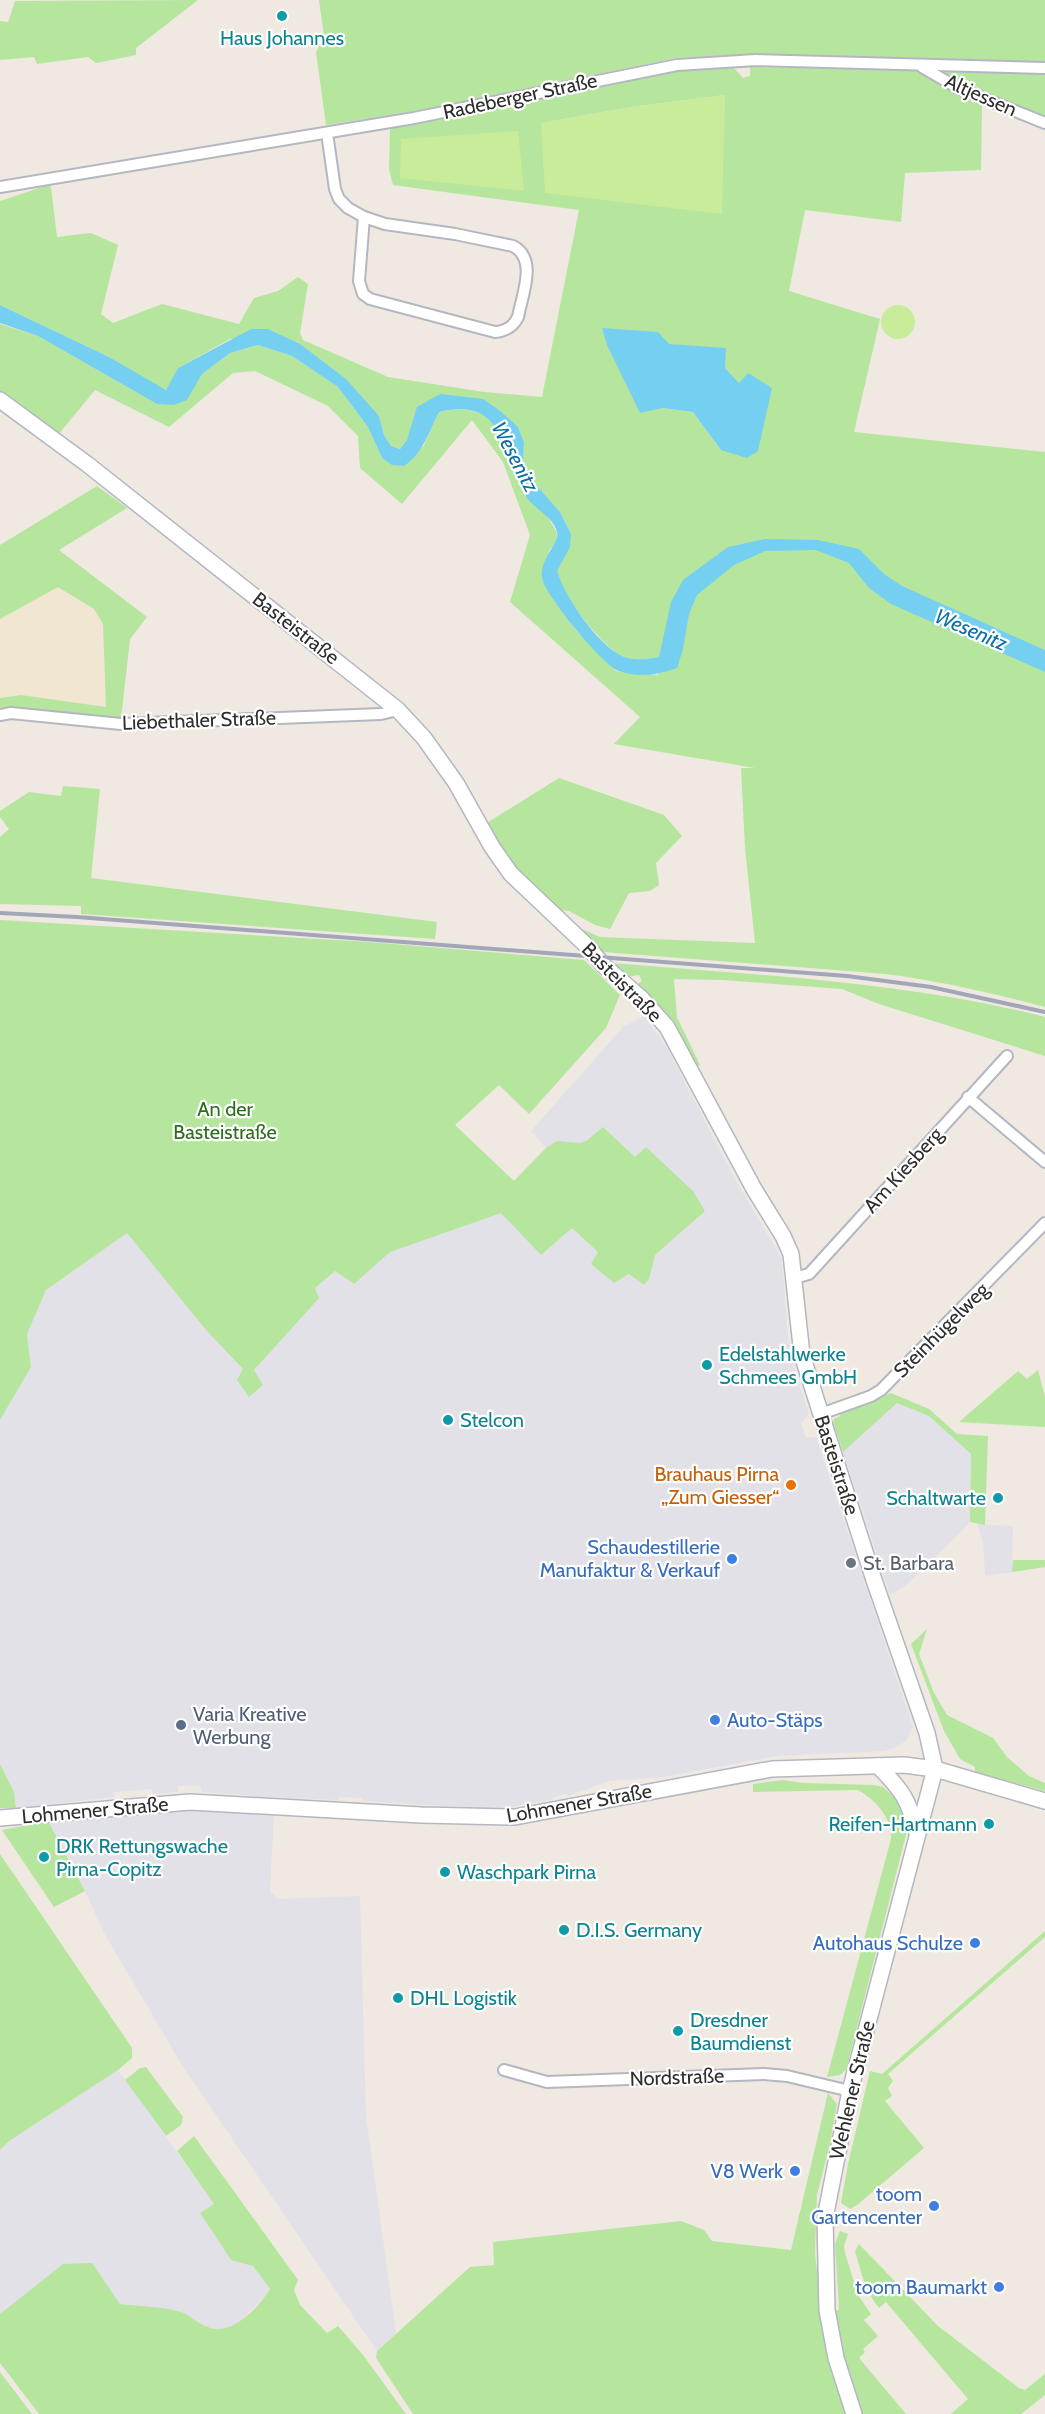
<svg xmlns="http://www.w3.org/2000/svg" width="1045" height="2414" font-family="Cabin,sans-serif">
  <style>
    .industrial { fill: #e3e1e8 }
    .education { fill: #f0e6d1 }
    .green { fill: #b6e59e; fill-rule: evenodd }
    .pitch { fill: #c9ec9a }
    .water { fill: #75cff0 }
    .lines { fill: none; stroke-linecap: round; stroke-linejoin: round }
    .street-casing { stroke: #b4b7c1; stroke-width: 14 }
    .secondary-casing { stroke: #b4b7c1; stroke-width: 18 }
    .street { stroke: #fff; stroke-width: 10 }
    .secondary { stroke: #fff; stroke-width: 15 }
    .rail { stroke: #a3a6b8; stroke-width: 4 }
    .culture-dot { fill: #0f9aa8; stroke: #fff; stroke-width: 2 }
    .food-dot { fill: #e8710a; stroke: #fff; stroke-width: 2 }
    .shop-dot { fill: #3f7fe0; stroke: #fff; stroke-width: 2 }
    .worship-dot { fill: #6b7280; stroke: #fff; stroke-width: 2 }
    .service-dot { fill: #5c6f8a; stroke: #fff; stroke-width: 2 }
    .labels { text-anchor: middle; stroke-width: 4.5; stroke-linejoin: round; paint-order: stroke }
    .culture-label { font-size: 20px; fill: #0d838f; stroke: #fff; text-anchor: start }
    .street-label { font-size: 20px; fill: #2e2e2e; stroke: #fff }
    .park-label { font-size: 20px; fill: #2c6e1b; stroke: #fff }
    .food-label { font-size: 20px; fill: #c56008; stroke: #fff; text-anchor: end }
    .shop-label { font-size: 20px; fill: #366cbe; stroke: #fff; text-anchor: end }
    .worship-label { font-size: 20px; fill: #5b616d; stroke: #fff; text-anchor: start }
    .service-label { font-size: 20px; fill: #4e5e75; stroke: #fff; text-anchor: start }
    .water-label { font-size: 21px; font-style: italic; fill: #0d6fa3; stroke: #fff }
  </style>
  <rect width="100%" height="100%" fill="#efe9e1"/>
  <g class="industrial">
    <path d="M644 1016 666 1046 736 1181 782 1259 788 1337 794 1367 809 1414 801 1423 806 1438 816 1437 904 1700 913 1727 906 1741 894 1748 885 1751 777 1756 663 1777 610 1781 568 1796 566 1794 554 1797 552 1800 515 1806 485 1808 363 1801 362 1798 340 1797 338 1800 269 1797 202 1792 200 1786H178V1792L153 1794 151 1789 115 1792 114 1797 16 1808 14 1792 0 1764V1420L31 1367 27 1334 46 1290 127 1233 206 1330 514 1181 546 1147 531 1131 623 1027Z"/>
    <path d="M897 1403 929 1416 971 1454 970 1522 932 1561 906 1585 890 1595 843 1452Z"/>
    <path d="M977 1524 1013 1526 1012 1572 985 1576 983 1542Z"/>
    <path d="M187 1807 274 1813 270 1891 278 1899 360 1896 366 2116 396 2333 377 2351 182 2065 104 1933 85 1891 48 1821Z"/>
    <path d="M118 2070 214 2204 200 2213 253 2266 270 2288 264 2298 240 2322 221 2329 210 2328 183 2313 120 2304 92 2264H63L0 2314V2150L9 2141Z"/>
  </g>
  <path class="education" d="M58 587 94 609 103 624 106 707 21 695 0 698V619Z"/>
  <g class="green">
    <path d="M198 0 136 48V55L96 63 88 57 37 64 34 57 0 60V21L8 22 15 1Z"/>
    <path d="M319 0H1045V62L756 54 676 58 420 110 326 125 316 52 324 36Z"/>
    <path d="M750 67 918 70 982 104 981 170 905 173 901 222 805 210 789 291 880 319 854 432 1045 452V650L975 619 1045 653V1007C992 993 940 981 886 974L603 952 577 927 600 937 755 943 745 848 741 768H755L614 744 640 717 510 602 530 535 503 462 472 420 402 504 360 468 358 436 328 406 255 371 233 373 169 427 95 390 58 435 0 394V324L38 336 157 404 195 385 202 374 230 353 258 345 292 356 338 387 368 427 382 458 423 447 439 412C465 406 490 409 502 436 506 446 506 458 512 468 524 491 545 509 557 533L556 542 549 551 542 580 576 630 616 671 658 675 668 620 659 657C648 659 633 661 622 656 604 648 560 593 557 573 556 565 568 543 571 534L560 512 529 477 523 463 524 442 518 427 440 394 413 425 407 440 400 449 391 446 384 435 379 416 300 344 230 339 178 368 167 390 159 387 109 357 0 305V201L48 185 51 187 57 237 91 233 118 245 101 314 113 323 162 304 239 324 254 298 278 291 298 277 308 284 300 333 303 340 388 377 484 392 542 397 579 210 393 185 389 169 390 127 675 71 734 68 743 78 750 76ZM725 95 541 123 631 107ZM669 344 725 349V368L739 383 721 450 693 412 662 408Z"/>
    <path d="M945 72 1045 74V118L947 77Z"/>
    <path d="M97 486 127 508 59 550 147 617 130 639 121 719 14 707 0 709V698L21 695 106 707 103 624 94 609 58 587 0 619V545Z"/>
    <path d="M559 778 664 815 682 836 656 863 659 885 650 891 629 893 610 929 595 925 569 911 559 910 515 869 485 824Z"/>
    <path d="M63 786 100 789 91 878 437 922 435 939 81 914V906L0 904V837L9 829 0 817V811L29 792 61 796Z"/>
    <path d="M0 920 369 942 584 960 620 995 606 1028 529 1114 499 1085 455 1125 514 1181 547 1147 557 1141 580 1143 586 1141 603 1127 635 1157 646 1147 693 1191 705 1211 655 1255 649 1279 644 1285 629 1274 614 1283 591 1264 598 1252 572 1228 541 1255 501 1213 390 1252 354 1284 335 1271 315 1288 319 1298 254 1370 263 1385 249 1397 237 1380 243 1369 206 1330 127 1233 46 1290 27 1334 31 1367 0 1420Z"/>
    <path d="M611 963C756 975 903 981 1045 1017V1056L879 1004 842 989 723 980 674 979 677 1017 700 1065 697 1067C681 1035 660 1011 636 985L642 981 639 975 627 977Z"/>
    <path d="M1038 1370 1045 1397V1427L959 1422 1018 1371 1027 1379Z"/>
    <path d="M891 1393 929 1409 957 1434 988 1436 985 1525 970 1522 971 1454 929 1416 897 1403 843 1452 833 1422 834 1419 840 1416 838 1412Z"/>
    <path d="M1045 1551V1567L1012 1572 1013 1560H1045Z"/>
    <path d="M927 1629 919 1654 934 1693 947 1715 993 1738 1007 1757 1029 1776 1045 1783V1791L975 1772V1767L960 1759 944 1731 911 1644Z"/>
    <path d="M0 1764 14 1792 16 1808H0Z"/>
    <path d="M783 1780 803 1783 874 1785 883 1787 897 1800 900 1797 907 1820 906 1835 846 2070 840 2075 827 2077 891 1839C892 1818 876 1800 858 1790L753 1792V1784Z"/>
    <path d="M48 1821 85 1891 54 1907 2 1830Z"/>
    <path d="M0 1854 132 2048V2058L118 2070 9 2141 0 2150Z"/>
    <path d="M1045 1931V1937L888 2074 893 2081 888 2088 892 2096 885 2101 924 2148 857 2205 850 2209 841 2203 848 2164 870 2071 882 2074Z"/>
    <path d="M146 2067 183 2117 181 2125 166 2136 125 2080 140 2068Z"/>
    <path d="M828 2093 837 2104 830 2144 817 2195 815 2253 823 2327 850 2414H413L376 2358 377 2351 470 2267 494 2265 493 2242 681 2221 704 2230 712 2241 791 2250Z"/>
    <path d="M194 2136 298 2280 294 2290 300 2305 327 2333 338 2326 363 2355 406 2414H39L0 2363V2314L63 2264 92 2263 120 2304C139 2306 167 2307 184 2313 192 2317 199 2324 208 2327 232 2337 259 2307 270 2289L253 2266 231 2260 200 2213 214 2204 177 2151Z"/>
    <path d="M840 2231 848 2234 844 2246 845 2253 858 2295 871 2314 864 2320 878 2336 863 2349 865 2352 859 2358 906 2414H860L842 2357 834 2313 839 2309 835 2244Z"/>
    <path d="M859 2244 938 2326 1019 2388 1025 2390 1045 2374V2395L1021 2414H951L968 2399 886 2302 879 2308C865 2291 861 2272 855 2251Z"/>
    <path d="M0 2372 32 2414H0Z"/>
  </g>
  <g class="pitch">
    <path d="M725 95 722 214 545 193 541 123 631 107Z"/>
    <path d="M518 131 524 191 400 178 401 139Z"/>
    <circle cx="898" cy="322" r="17"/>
  </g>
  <g class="water">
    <path d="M0 305 109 357 166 390 178 368 251 329H268L300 344 346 379 379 416 384 435 391 446 400 449 407 440 417 407 440 394 483 399 499 410 518 427 524 442 523 463 529 477 560 512 571 534 570 547 557 571C565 597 597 644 622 656 633 661 648 659 659 657L671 602 683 580 728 547 765 539 818 540 859 549 884 574 902 586 1045 650V672L891 604 869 588 849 563 816 550 765 551 734 565 697 595 689 614 683 649 677 668C657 675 640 678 619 671 604 667 544 594 542 578 540 557 560 544 557 532 554 518 535 509 527 498 500 455 508 396 439 412 429 432 423 453 404 466L392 465 382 458 368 427 338 387 292 356 258 345 230 353 202 374 187 400 174 405 157 404 38 336 0 323Z"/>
    <path d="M602 328 658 332 669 344 726 348 725 368 739 383 748 373 772 388 758 451 747 458 721 450 693 412 662 408 640 413 607 345Z"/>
  </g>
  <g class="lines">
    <defs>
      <g id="street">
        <path d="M922 67 958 88 1045 123"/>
        <path d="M327 133 335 189 339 199 348 208 364 217 385 224 455 234 513 246C538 259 522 295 518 317 513 327 506 331 495 332L370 299 363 294 359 281 364 217"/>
        <path d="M0 187 414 118 677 65 756 60 1045 68"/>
        <path d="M0 715 11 713 121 724 381 714 398 710"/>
        <path d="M968 1097 1045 1162"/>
        <path d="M794 1278 809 1274 1007 1056"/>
        <path d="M821 1414 871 1396 881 1390 1045 1223"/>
        <path d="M504 2070 547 2082 764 2074 787 2076 850 2091"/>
      </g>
      <g id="secondary">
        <path d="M0 400 87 464 398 710 424 738 456 783 492 847 511 874 588 947 603 965 641 998 667 1027 754 1189 783 1236 791 1254 802 1355 874 1580 927 1733 935 1769 850 2091 825 2218 827 2310 836 2358 854 2414"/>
        <path d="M878 1766C902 1790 909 1800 917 1833"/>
        <path d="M0 1818 190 1802 421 1815 515 1817 772 1769 904 1765 935 1769 1045 1801"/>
      </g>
    </defs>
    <use href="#street" class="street-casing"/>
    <use href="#secondary" class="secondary-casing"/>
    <use href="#street" class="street"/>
    <use href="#secondary" class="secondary"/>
    <path class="rail" d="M0 913 77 917 847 976 931 987 1045 1012"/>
  </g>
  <g class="culture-dot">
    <circle cx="282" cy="16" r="6"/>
    <circle cx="707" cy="1365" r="6"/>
    <circle cx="448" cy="1420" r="6"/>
    <circle cx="998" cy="1498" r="6"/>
    <circle cx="989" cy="1824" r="6"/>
    <circle cx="44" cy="1857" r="6"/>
    <circle cx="445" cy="1872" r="6"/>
    <circle cx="564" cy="1930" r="6"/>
    <circle cx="398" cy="1998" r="6"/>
    <circle cx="678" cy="2031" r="6"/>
  </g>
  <circle class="food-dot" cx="791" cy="1485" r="6"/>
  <g class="shop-dot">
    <circle cx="732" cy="1559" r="6"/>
    <circle cx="715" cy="1720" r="6"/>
    <circle cx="975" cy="1943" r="6"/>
    <circle cx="795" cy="2171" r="6"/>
    <circle cx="934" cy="2206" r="6"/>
    <circle cx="999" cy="2287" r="6"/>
  </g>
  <circle class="worship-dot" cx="851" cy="1563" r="6"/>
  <circle class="service-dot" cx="181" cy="1725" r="6"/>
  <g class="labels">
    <g class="culture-label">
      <text x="282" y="45" text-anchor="middle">Haus Johannes</text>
      <text x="719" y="1361">Edelstahlwerke<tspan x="719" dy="23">Schmees GmbH</tspan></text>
      <text x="460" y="1427">Stelcon</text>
      <text x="986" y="1505" text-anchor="end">Schaltwarte</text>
      <text x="977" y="1831" text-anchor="end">Reifen-Hartmann</text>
      <text x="56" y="1853">DRK Rettungswache<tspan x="56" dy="23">Pirna-Copitz</tspan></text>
      <text x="457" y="1879">Waschpark Pirna</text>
      <text x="576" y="1937">D.I.S. Germany</text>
      <text x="410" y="2005">DHL Logistik</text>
      <text x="690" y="2027">Dresdner<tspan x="690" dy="23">Baumdienst</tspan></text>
    </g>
    <g class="street-label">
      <text transform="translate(981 95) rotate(24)" y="7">Altjessen</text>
      <text transform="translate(520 96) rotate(-12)" y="7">Radeberger Straße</text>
      <text transform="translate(296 628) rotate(38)" y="7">Basteistraße</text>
      <text transform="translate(199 720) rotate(-2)" y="7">Liebethaler Straße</text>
      <text transform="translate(622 982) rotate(45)" y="7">Basteistraße</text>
      <text transform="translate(903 1170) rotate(-48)" y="7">Am Kiesberg</text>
      <text transform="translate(941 1330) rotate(-45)" y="7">Steinhügelweg</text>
      <text transform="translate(837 1465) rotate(72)" y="7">Basteistraße</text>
      <text transform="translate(579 1803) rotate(-10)" y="7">Lohmener Straße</text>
      <text transform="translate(95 1810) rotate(-5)" y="7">Lohmener Straße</text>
      <text transform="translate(677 2077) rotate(-2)" y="7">Nordstraße</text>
      <text transform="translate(852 2090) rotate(-77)" y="7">Wehlener Straße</text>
    </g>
    <g class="park-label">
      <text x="225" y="1116">An der<tspan x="225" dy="23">Basteistraße</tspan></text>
    </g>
    <g class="food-label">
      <text x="779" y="1481">Brauhaus Pirna<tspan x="779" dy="23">„Zum Giesser“</tspan></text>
    </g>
    <g class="shop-label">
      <text x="720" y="1554">Schaudestillerie<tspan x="720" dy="23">Manufaktur &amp; Verkauf</tspan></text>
      <text x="727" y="1727" text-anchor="start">Auto-Stäps</text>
      <text x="963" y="1950">Autohaus Schulze</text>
      <text x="783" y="2178">V8 Werk</text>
      <text x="922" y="2201">toom<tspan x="922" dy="23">Gartencenter</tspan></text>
      <text x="987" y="2294">toom Baumarkt</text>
    </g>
    <g class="worship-label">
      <text x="863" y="1570">St. Barbara</text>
    </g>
    <g class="service-label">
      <text x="193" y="1721">Varia Kreative<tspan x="193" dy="23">Werbung</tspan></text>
    </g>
    <g class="water-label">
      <text transform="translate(515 457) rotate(62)" y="7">Wesenitz</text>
      <text transform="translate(971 630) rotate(23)" y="7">Wesenitz</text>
    </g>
  </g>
</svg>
